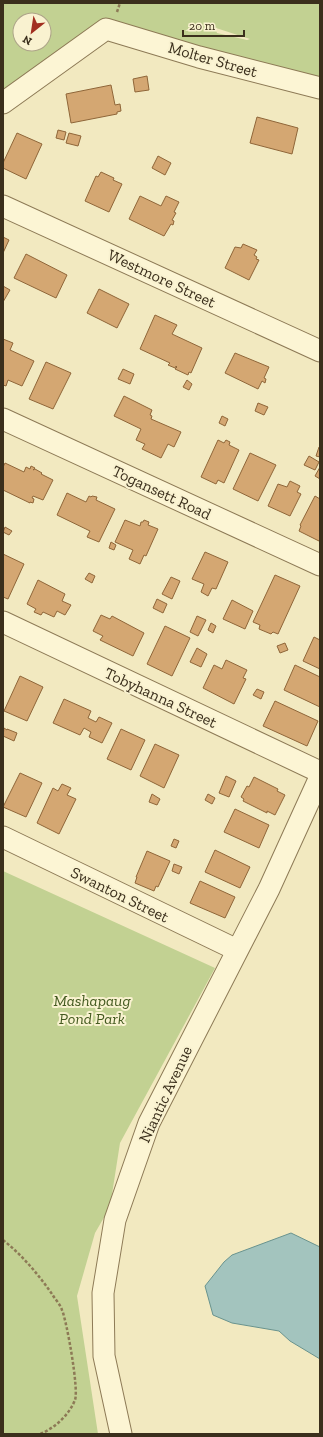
<svg xmlns="http://www.w3.org/2000/svg" width="323" height="1437" font-family="'Zilla Slab',serif">
  <style>
    .green { fill: #c2d192; fill-rule: evenodd }
    .water { fill: #a3c4be; stroke: #69938e }
    .building { fill: #d4a772; stroke: #8f6639 }
    .lines { fill: none; stroke-linecap: round; stroke-linejoin: round }
    .minor-casing { stroke: #8d7a56; stroke-width: 23 }
    .path { stroke: #8d7a56; stroke-width: 2.5; stroke-dasharray: 3 2; stroke-linecap: butt }
    .minor { stroke: #fcf5d4; stroke-width: 21 }
    .labels { text-anchor: middle; stroke-width: 4; stroke-linejoin: round; paint-order: stroke }
    .street-label { font-size: 16px; fill: #3b2f1c; stroke: #f9f2d0 }
    .park-label { font-size: 16px; font-style: italic; fill: #445a20; stroke: #f9f2d0 }
  </style>
  <rect width="100%" height="100%" fill="#f2e9c0"/>
  <g class="green">
    <path d="M3 3H320V91L106 29 3 98ZM20 20H44V44H20ZM215 28H216L250 39 247 40 217 33Z"/>
    <path d="M3 871 215 968 120 1143 110 1207 95 1233 77 1296 98 1434H3Z"/>
  </g>
  <path class="water" d="M291 1233 320 1247V1359L290 1341 279 1331 232 1323 213 1315 205 1286 224 1262 232 1255Z"/>
  <g class="building">
    <path d="M147 76 149 90 135 92 133 79Z"/>
    <path d="M111 85 115 105 120 104 121 111 117 112V114L71 123 66 94Z"/>
    <path d="M257 117 298 128 292 154 250 143Z"/>
    <path d="M58 130 66 132 64 140 56 138Z"/>
    <path d="M17 133 42 144 26 179 3 168V163Z"/>
    <path d="M69 133 81 136 78 146 66 143Z"/>
    <path d="M158 156 171 163 165 175 152 168Z"/>
    <path d="M101 172 114 178 113 180 122 184 109 212 85 201 96 176 98 177Z"/>
    <path d="M140 196 161 206 166 196 179 202 174 212 176 213 172 220 174 221 173 225 171 224 164 236 129 219Z"/>
    <path d="M3 237 9 240 3 253Z"/>
    <path d="M243 244 257 250 254 255 257 257 256 259 259 260 249 280 225 268 235 247 241 248Z"/>
    <path d="M26 254 67 275 56 298 14 278Z"/>
    <path d="M3 286 10 290 3 302Z"/>
    <path d="M99 289 129 304 117 328 87 313Z"/>
    <path d="M155 315 177 325 172 334 202 348 191 373 189 372 188 375 175 369 177 367 176 366 175 368 168 365 170 363 140 349Z"/>
    <path d="M3 339 13 343 10 350 34 361 22 386 8 380 6 386 3 385Z"/>
    <path d="M235 353 269 367 264 378 266 379 265 383 262 381 258 389 225 373Z"/>
    <path d="M46 362 71 373 53 409 29 399Z"/>
    <path d="M123 369 134 374 130 384 118 379Z"/>
    <path d="M187 380 192 384 189 390 183 387Z"/>
    <path d="M124 396 152 410 150 415 152 416 151 419 181 432 174 447 168 444 161 458 142 449 145 444 136 440 141 429 114 416Z"/>
    <path d="M258 403 268 407 264 415 255 411Z"/>
    <path d="M222 416 228 419 225 426 219 423Z"/>
    <path d="M218 440 224 443 226 440 230 442 229 445 239 450 224 483 218 480 216 484 201 477Z"/>
    <path d="M319 447 320 448V457L316 456Z"/>
    <path d="M250 453 276 465 258 501 233 489Z"/>
    <path d="M309 456 319 462 315 470 304 465Z"/>
    <path d="M5 463 24 472 26 467 30 469 31 466 35 468 33 470 35 469 42 473 41 474 53 480 43 500 33 496 32 498 34 499 33 503 30 502V503L3 490V467Z"/>
    <path d="M320 467V479L315 476Z"/>
    <path d="M290 481 300 486 297 492 301 494 290 516 268 506 278 484 287 487Z"/>
    <path d="M67 493 86 502 89 496 91 497 92 496 97 497 96 500 115 509 99 542 87 537 90 531 57 515Z"/>
    <path d="M315 496 320 499V539L319 541 299 531 301 526 300 525Z"/>
    <path d="M125 520 140 526 141 522H143L144 520 149 522 148 525 158 529 146 556 144 555 140 564 129 559 133 550 115 542Z"/>
    <path d="M5 527 12 531 9 535 3 532Z"/>
    <path d="M111 542 116 545 114 550 109 548Z"/>
    <path d="M205 552 228 562 216 589 212 588 208 596 201 592 204 584 192 579Z"/>
    <path d="M3 554 24 564 8 599 3 597Z"/>
    <path d="M89 573 95 576 92 583 85 579Z"/>
    <path d="M275 575 300 586 278 634 273 632 271 634 259 629 260 625 253 622Z"/>
    <path d="M171 577 180 581 172 599 162 594Z"/>
    <path d="M38 580 65 594 62 601 71 605 65 615 57 611 54 617 43 612 41 615 34 612 36 609 27 604Z"/>
    <path d="M157 599 167 604 163 613 153 608Z"/>
    <path d="M232 600 253 611 245 629 223 619Z"/>
    <path d="M101 615 110 619 112 616 144 633 133 656 100 640 103 636 93 631Z"/>
    <path d="M197 616 206 620 198 636 190 632Z"/>
    <path d="M211 623 216 626 213 633 208 630Z"/>
    <path d="M165 626 190 638 172 676 147 664Z"/>
    <path d="M314 637 320 640V669L303 661Z"/>
    <path d="M285 643 288 650 280 653 277 646Z"/>
    <path d="M197 648 207 654 201 667 190 662Z"/>
    <path d="M226 660 247 670 243 678 246 679 234 704 203 688 214 665 222 669Z"/>
    <path d="M295 665 320 677V707L284 690Z"/>
    <path d="M20 676 43 687 27 721 4 711Z"/>
    <path d="M257 689 264 692 261 699 253 695Z"/>
    <path d="M64 699 91 711 88 718 96 722 99 717 112 723 102 743 89 737 91 732 84 728 80 735 53 723Z"/>
    <path d="M275 701 318 721 307 746 263 726Z"/>
    <path d="M4 728 7 730V729L17 733 14 741 3 736Z"/>
    <path d="M121 729 145 740 131 770 107 759Z"/>
    <path d="M155 744 179 755 164 788 140 776Z"/>
    <path d="M20 773 42 783 26 817 3 807Z"/>
    <path d="M226 776 236 781 229 797 219 793Z"/>
    <path d="M254 777 278 789 277 791 285 795 275 815 267 811V813L243 801 244 799 241 797 247 786 249 787Z"/>
    <path d="M62 784 71 788 67 795 76 799 59 834 37 823 53 788 58 791Z"/>
    <path d="M152 794 160 799 157 805 149 802Z"/>
    <path d="M208 794 215 798 212 804 205 800Z"/>
    <path d="M235 809 269 825 259 848 224 832Z"/>
    <path d="M174 839 179 841 176 848 171 846Z"/>
    <path d="M215 850 250 867 240 888 205 872Z"/>
    <path d="M147 851 170 861 158 887 156 886 154 891 135 883 137 877H136Z"/>
    <path d="M174 864 182 867 179 874 172 871Z"/>
    <path d="M200 881 235 897 225 918 190 903Z"/>
  </g>
  <g class="lines">
    <defs>
      <g id="minor">
        <path d="M3 103 106 29 199 57 320 88"/>
        <path d="M3 206 320 351"/>
        <path d="M3 419 320 565"/>
        <path d="M3 622 320 772"/>
        <path d="M3 837 237 950"/>
        <path d="M121 1434 104 1356 103 1293 115 1220 149 1123 269 889 320 777"/>
      </g>
    </defs>
    <use href="#minor" class="minor-casing"/>
    <g class="path">
      <path d="M117 12 120 3"/>
      <path d="M3 1240C22 1255 38 1274 52 1294 55 1299 60 1304 62 1310 67 1322 79 1390 75 1400 69 1415 55 1428 40 1434"/>
    </g>
    <use href="#minor" class="minor"/>
  </g>
  <g class="labels">
    <g class="street-label">
      <text transform="translate(213 59) rotate(16)" y="6">Molter Street</text>
      <text transform="translate(162 278) rotate(25)" y="6">Westmore Street</text>
      <text transform="translate(162 492) rotate(25)" y="6">Togansett Road</text>
      <text transform="translate(161 697) rotate(25)" y="6">Tobyhanna Street</text>
      <text transform="translate(120 894) rotate(26)" y="6">Swanton Street</text>
      <text transform="translate(165 1094) rotate(-65)" y="6">Niantic Avenue</text>
    </g>
    <g class="park-label">
      <text x="92" y="1006">Mashapaug<tspan x="92" dy="18">Pond Park</tspan></text>
    </g>
  </g>
  <rect width="323" height="1437" fill="none" stroke="#3b2f1c" stroke-width="8"/>
  <g transform="translate(32 32) rotate(210)"><circle r="19" fill="#f9f2d0" stroke="#ada488"/>
  <path d="M0-3L7 15L0 10L-7 15Z" fill="#a22f20"/>
  <text y="-6" font-size="11" font-weight="bold" text-anchor="middle" fill="#3b2f1c">N</text>
  </g>
  <path d="M183 30v6h61v-6" fill="none" stroke="#3b2f1c" stroke-width="2"/>
  <text x="189" y="30" font-size="12" fill="#3b2f1c" stroke="#f9f2d0" stroke-width="3" paint-order="stroke">20 m</text>
</svg>
